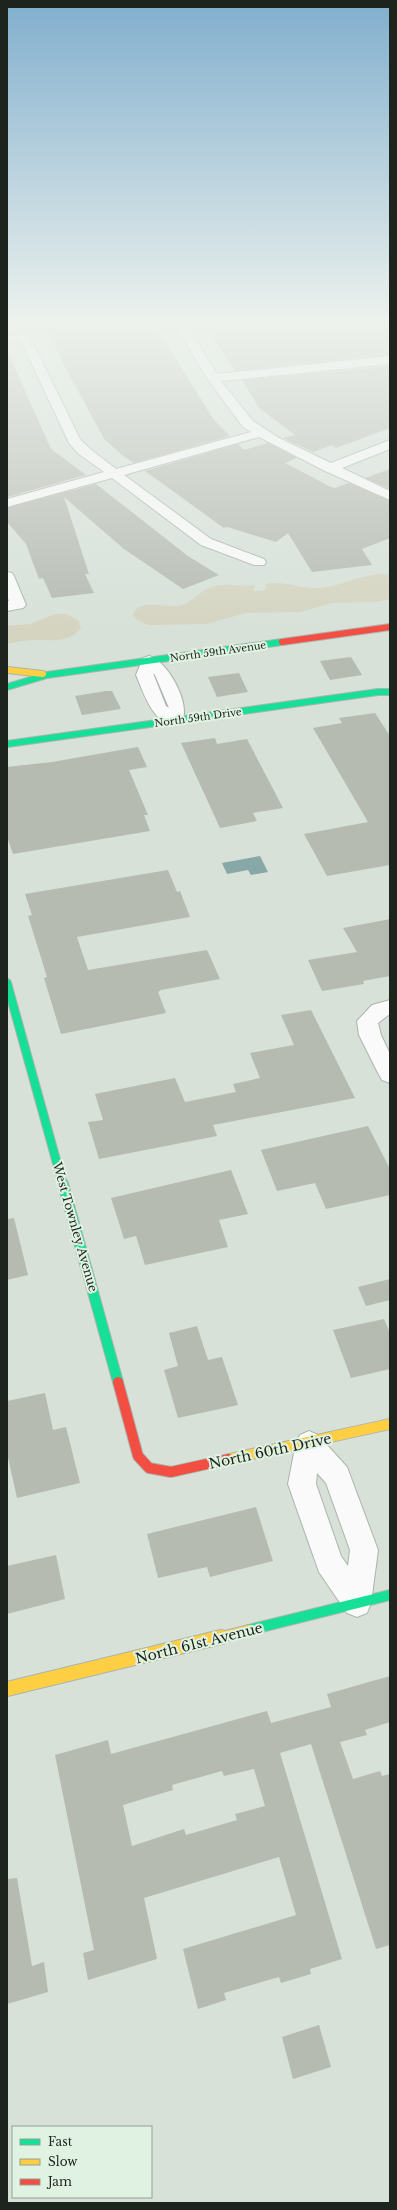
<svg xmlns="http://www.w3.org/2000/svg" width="397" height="2210" font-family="'Libre Baskerville',serif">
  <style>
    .green { fill: #d5d4c1 }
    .water { fill: #88a8a8 }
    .building { fill: #b5bbb1; fill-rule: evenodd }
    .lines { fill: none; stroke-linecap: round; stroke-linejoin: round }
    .street-casing { stroke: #acb4ad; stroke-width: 2 }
    .fast-far2-casing { stroke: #acb4ad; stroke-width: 8 }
    .fast-far1-casing { stroke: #acb4ad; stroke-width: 10 }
    .fast-casing { stroke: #acb4ad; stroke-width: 12 }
    .slow-far2-casing { stroke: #acb4ad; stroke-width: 8 }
    .slow-far1-casing { stroke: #acb4ad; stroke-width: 12 }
    .slow-casing { stroke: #acb4ad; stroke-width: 16 }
    .jam-far1-casing { stroke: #acb4ad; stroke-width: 8 }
    .jam-casing { stroke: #acb4ad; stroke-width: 12 }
    .street { fill: #f9faf9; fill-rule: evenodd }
    .fast-far2 { stroke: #16e098; stroke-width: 6 }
    .fast-far1 { stroke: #16e098; stroke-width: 8 }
    .fast { stroke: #16e098; stroke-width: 10 }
    .slow-far2 { stroke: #ffcf43; stroke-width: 6 }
    .slow-far1 { stroke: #ffcf43; stroke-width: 10 }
    .slow { stroke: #ffcf43; stroke-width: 14 }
    .jam-far1 { stroke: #f24e42; stroke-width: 6 }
    .jam { stroke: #f24e42; stroke-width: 10 }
    .labels { text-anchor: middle; stroke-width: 4; stroke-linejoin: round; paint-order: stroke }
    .far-street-label { font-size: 10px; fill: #1d231d; stroke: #e0f3e2 }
    .street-label { font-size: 12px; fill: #1d231d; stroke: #e0f3e2 }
    .near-street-label { font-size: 14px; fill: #1d231d; stroke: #e0f3e2 }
  </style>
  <rect width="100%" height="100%" fill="#d7e1d8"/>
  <g class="green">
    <path d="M378 574H390V599L375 602 332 603 301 612 246 613 206 624 148 625 136 619 133 615C138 598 166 608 178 606 193 604 199 589 215 586 228 583 242 587 255 585L253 591 267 590 265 584C283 580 300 589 318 588 339 587 357 576 378 574Z"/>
    <path d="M55 614H66L78 620 81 628C69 643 52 640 36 640 26 640 17 642 7 644V626L30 624Z"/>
  </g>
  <path class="water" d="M260 856 268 872 251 875 248 870 227 874 222 863Z"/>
  <g class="building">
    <path d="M44 323H76L89 329 150 323 157 334H160L214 420 230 436 134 463 122 455 104 439 65 367Z"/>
    <path d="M263 323H384L390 330V355L235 371 206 328Z"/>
    <path d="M7 350 51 449 86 475 7 497Z"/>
    <path d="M390 366V428L336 448 332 445 313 452 283 438 295 435 259 408 242 380Z"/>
    <path d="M268 443 297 458 285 463 331 487 335 488 349 483 390 501V538L362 549 372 565 312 572 288 533 276 542 227 527 224 528 145 471 238 444 244 450Z"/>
    <path d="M390 469V489L365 478Z"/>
    <path d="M96 484 188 556 219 575 183 589 124 549 64 497 89 574H85L94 593 52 598 43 578 39 579 26 544 7 522V508Z"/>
    <path d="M351 657 362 675 330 680 320 661Z"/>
    <path d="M239 673 248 692 217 697 208 677Z"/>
    <path d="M106 691H112L121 709 82 715 75 696Z"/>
    <path d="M375 713 390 736V865L327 876 304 834 368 822 313 728 342 723 339 718Z"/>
    <path d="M215 738 217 744 247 739 283 808 253 813 257 821 220 828 181 743Z"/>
    <path d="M138 747 147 767 129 770 148 815H144L150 831 13 854 7 837V767L52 762Z"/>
    <path d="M168 870 177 892 180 891 190 917 77 937 88 970 207 950 220 979 161 990 158 992 166 1013 61 1034 44 978 47 977 28 916 32 915 25 894Z"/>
    <path d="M390 919V976L363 981 364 984 322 991 308 960 357 952 343 928Z"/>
    <path d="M311 1010 355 1098 213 1125 217 1136 99 1159 88 1122 103 1120 95 1094 175 1078 185 1102 236 1092 233 1084 260 1078 250 1053 294 1045 281 1015Z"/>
    <path d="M368 1126 390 1169V1195L326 1209 315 1183 277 1191 261 1150Z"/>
    <path d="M231 1170 248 1214 219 1220 228 1247 145 1265 136 1236 124 1239 111 1198Z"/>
    <path d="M14 1218 28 1275 7 1280V1219Z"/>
    <path d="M390 1279V1300L366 1306 358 1287Z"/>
    <path d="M384 1319 390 1333V1369L351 1378 333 1330Z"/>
    <path d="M197 1326 208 1360 222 1357 238 1405 178 1418 164 1370 178 1366 169 1333Z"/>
    <path d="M45 1393 53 1430 66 1427 80 1483 17 1498 7 1453V1401Z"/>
    <path d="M256 1507 273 1561 210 1577 207 1567 158 1578 147 1534Z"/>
    <path d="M56 1555 65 1599 7 1614V1566Z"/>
    <path d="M390 1676V1722L365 1730 367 1735 340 1742 353 1779 380 1771 382 1776 390 1774V1945L376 1949 311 1744 280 1753 342 1959 310 1969 311 1974 281 1983 279 1977 224 1993 226 2000 198 2009 183 1949 296 1915 279 1857 144 1898 157 1959 88 1980 83 1953 94 1950 55 1755 108 1740 111 1754 267 1711 271 1723 331 1707 327 1694ZM254 1769 265 1806 235 1814 237 1820 210 1828 186 1835 184 1829 132 1846 123 1805 173 1790 172 1785 222 1771 224 1776Z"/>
    <path d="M17 1878 32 1966 44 1962 48 1992 7 2004V1879Z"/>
    <path d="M319 2025 331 2067 293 2079 282 2037Z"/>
  </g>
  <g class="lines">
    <defs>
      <g id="street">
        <path d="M174 323H185L217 374 390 356V364L221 381 253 421 279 438 331 463 390 440V449L342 468 390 491V500L325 471 259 437 124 475 211 539 264 559 266 562 264 565H254L201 545 112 478 7 507V499L104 472 79 454 69 443 21 341 7 342V336L29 335 80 439 89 448 116 469 251 432 243 427 207 378Z"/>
        <path d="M7 572 12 573 14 576 26 605 23 608 7 611V601H9L7 596Z"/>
        <path d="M149 656C168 661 193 706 181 724 154 730 144 693 136 675L143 658ZM153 673 155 675 169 708 166 706Z"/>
        <path d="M390 1000V1014L378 1023 381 1035 390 1054V1083L382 1080 379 1075 359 1035 357 1021 372 1005Z"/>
        <path d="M309 1431 318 1435 347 1467 378 1550 371 1603 367 1613 357 1617 347 1613 319 1572 288 1484 296 1443 300 1435ZM317 1473 326 1483 350 1550 348 1566 341 1556 316 1484Z"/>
      </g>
      <g id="fast-far2">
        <path d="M7 687 47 675 282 642"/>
        <path d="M7 744 378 692H390"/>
      </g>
      <path id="fast-far1" d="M7 983 63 1185"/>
      <g id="fast">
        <path d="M63 1184 118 1382"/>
        <path d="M249 1630 390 1595"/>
      </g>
      <path id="slow-far2" d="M7 670 43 674"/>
      <g id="slow-far1">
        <path d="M229 1459 390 1424"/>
        <path d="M217 1638 249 1630"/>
      </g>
      <path id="slow" d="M7 1689 221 1637"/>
      <path id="jam-far1" d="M282 642 390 627"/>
      <path id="jam" d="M118 1382 138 1456 149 1468 171 1472 229 1459"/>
    </defs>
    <use href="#street" class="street-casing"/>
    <use href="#fast-far2" class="fast-far2-casing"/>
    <use href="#fast-far1" class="fast-far1-casing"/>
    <use href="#fast" class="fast-casing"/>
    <use href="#slow-far2" class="slow-far2-casing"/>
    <use href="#slow-far1" class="slow-far1-casing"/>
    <use href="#slow" class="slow-casing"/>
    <use href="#jam-far1" class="jam-far1-casing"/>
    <use href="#jam" class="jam-casing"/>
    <use href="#street" class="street"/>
    <use href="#fast-far2" class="fast-far2"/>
    <use href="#fast-far1" class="fast-far1"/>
    <use href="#fast" class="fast"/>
    <use href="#slow-far2" class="slow-far2"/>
    <use href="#slow-far1" class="slow-far1"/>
    <use href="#slow" class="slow"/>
    <use href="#jam-far1" class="jam-far1"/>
    <use href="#jam" class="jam"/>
  </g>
  <linearGradient id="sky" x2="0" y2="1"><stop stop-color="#81afce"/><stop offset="0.51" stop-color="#edf2ed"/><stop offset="1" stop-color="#edf2ed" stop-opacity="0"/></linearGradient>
  <rect width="397" height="632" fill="url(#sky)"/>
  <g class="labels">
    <g class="far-street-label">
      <text transform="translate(218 651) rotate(-8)" y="4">North 59th Avenue</text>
      <text transform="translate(198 717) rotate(-8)" y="4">North 59th Drive</text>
    </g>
    <g class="street-label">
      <text transform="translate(75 1227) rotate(74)" y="4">West Townley Avenue</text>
    </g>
    <g class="near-street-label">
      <text transform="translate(270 1451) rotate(-12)" y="5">North 60th Drive</text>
      <text transform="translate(199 1643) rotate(-14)" y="5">North 61st Avenue</text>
    </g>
  </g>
  <rect width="397" height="2210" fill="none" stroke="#1d231d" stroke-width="16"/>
  <rect x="12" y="2126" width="140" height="72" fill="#e0f3e2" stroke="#92a093"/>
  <rect x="20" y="2139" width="20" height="6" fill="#16e098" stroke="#92a093"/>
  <text x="48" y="2146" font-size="12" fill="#1d231d">Fast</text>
  <rect x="20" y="2159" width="20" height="6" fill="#ffcf43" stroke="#92a093"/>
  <text x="48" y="2166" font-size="12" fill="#1d231d">Slow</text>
  <rect x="20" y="2179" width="20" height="6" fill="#f24e42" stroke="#92a093"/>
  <text x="48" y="2186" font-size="12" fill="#1d231d">Jam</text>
</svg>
